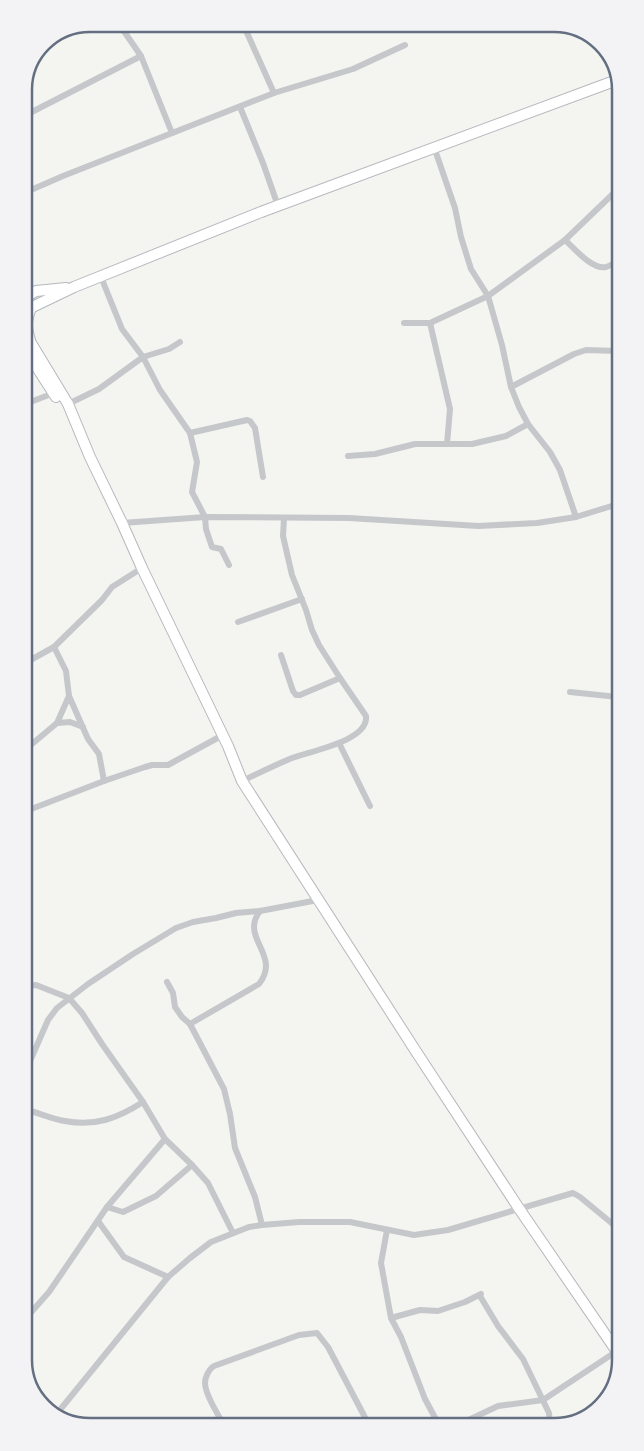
<svg xmlns="http://www.w3.org/2000/svg" width="644" height="1451" font-family="Raleway,sans-serif">
  <style>
    .lines { fill: none; stroke-linecap: round; stroke-linejoin: round }
    .primary-casing { stroke: #b5b8bd; stroke-width: 12 }
    .street { stroke: #c5c7cb; stroke-width: 6 }
    .primary { stroke: #fff; stroke-width: 10 }
    .rim { fill: none; stroke: #646f82; stroke-width: 2.5 }
  </style>
  <rect width="100%" height="100%" fill="#f4f5f1"/>
  <g class="lines">
    <defs>
      <g id="primary">
        <path d="M24 298 36 291 66 288"/>
        <path d="M24 311 74 287 261 212 617 80"/>
        <path d="M25 333 68 404 90 457 122 523 142 568 228 746 242 781 417 1053 520 1210 620 1356"/>
        <path d="M30 340C26 328 26 320 31 308"/>
        <path d="M25 349 56 397"/>
      </g>
    </defs>
    <use href="#primary" class="primary-casing"/>
    <g class="street">
      <path d="M119 24 141 56 172 133"/>
      <path d="M243 24 274 93"/>
      <path d="M240 107 263 163 278 206"/>
      <path d="M24 116 141 56"/>
      <path d="M434 147 455 208 461 237 471 269 488 296 502 345 511 387 519 407 528 424 550 452 560 470 576 517"/>
      <path d="M24 193 63 176 274 93 353 69 405 45"/>
      <path d="M565 240C574 248 592 270 606 267 610 266 613 263 617 262"/>
      <path d="M101 277 122 329 143 357 160 390 190 433 197 462 192 492 205 517 206 529 212 547 221 549 229 565"/>
      <path d="M404 323H430L488 296 565 240 617 190"/>
      <path d="M430 323 450 409 447 444"/>
      <path d="M511 387 574 354 586 350 617 351"/>
      <path d="M25 404 54 393"/>
      <path d="M68 404 99 389 143 357 169 349 180 342"/>
      <path d="M190 433 247 420 250 421 255 428 263 477"/>
      <path d="M348 456 375 454 415 444H472L506 436 528 424"/>
      <path d="M122 523 205 517 349 518 478 526 537 523 576 517 618 504"/>
      <path d="M618 581 616 583 615 592 618 595"/>
      <path d="M238 622 302 599"/>
      <path d="M54 647 66 671 69 696 88 739 99 754 104 781"/>
      <path d="M281 655 293 691 296 695H300L340 678"/>
      <path d="M25 663 54 647 102 600 112 587 142 568"/>
      <path d="M570 692 618 697"/>
      <path d="M57 723 70 722 83 727"/>
      <path d="M339 743 370 806"/>
      <path d="M26 749 57 723 69 696"/>
      <path d="M242 781C259 773 275 765 292 758 310 751 369 741 366 716L340 678 319 645 312 630 306 610 292 575 283 536 284 518"/>
      <path d="M26 811 104 781 145 767 152 765H168L223 735"/>
      <path d="M167 982 173 993 175 1007 182 1017 190 1024 224 1089 230 1114 235 1148 255 1197 262 1225"/>
      <path d="M26 986 36 985 69 998 82 1013 102 1044 143 1102 165 1139 192 1165 208 1183 233 1233"/>
      <path d="M190 1024 259 984C282 955 239 938 260 911"/>
      <path d="M27 1068 48 1020 57 1008 88 984 133 954 176 928 193 922 216 918 236 913 260 911 318 900"/>
      <path d="M27 1110C39 1113 52 1119 65 1121 95 1127 118 1118 143 1102"/>
      <path d="M107 1207 123 1212 156 1196 192 1165"/>
      <path d="M98 1221 124 1257 168 1277"/>
      <path d="M387 1230 381 1263 391 1318 401 1337 425 1399 439 1425"/>
      <path d="M27 1317 49 1292 107 1207 165 1139"/>
      <path d="M391 1318 420 1310 438 1311 465 1302 481 1294 480 1296 498 1326 523 1359 549 1413 550 1424"/>
      <path d="M28 1383 58 1412"/>
      <path d="M55 1416 168 1277 190 1258 211 1242 249 1227 262 1225 299 1222H350L414 1235 448 1230 573 1193 580 1197 620 1230"/>
      <path d="M460 1424 498 1406 543 1400 617 1351"/>
      <path d="M225 1426C219 1417 205 1394 205 1383 205 1377 209 1369 214 1366L299 1335 317 1333 328 1347 369 1425"/>
    </g>
    <use href="#primary" class="primary"/>
  </g>
  <path d="M0 0H644V1451H0ZM90 32H554A58 58 0 0 1 612 90V1360A58 58 0 0 1 554 1418H90A58 58 0 0 1 32 1360V90A58 58 0 0 1 90 32Z" fill="#f3f3f5" fill-rule="evenodd"/>
  <path class="rim" d="M90 32H554A58 58 0 0 1 612 90V1360A58 58 0 0 1 554 1418H90A58 58 0 0 1 32 1360V90A58 58 0 0 1 90 32Z"/>
</svg>
